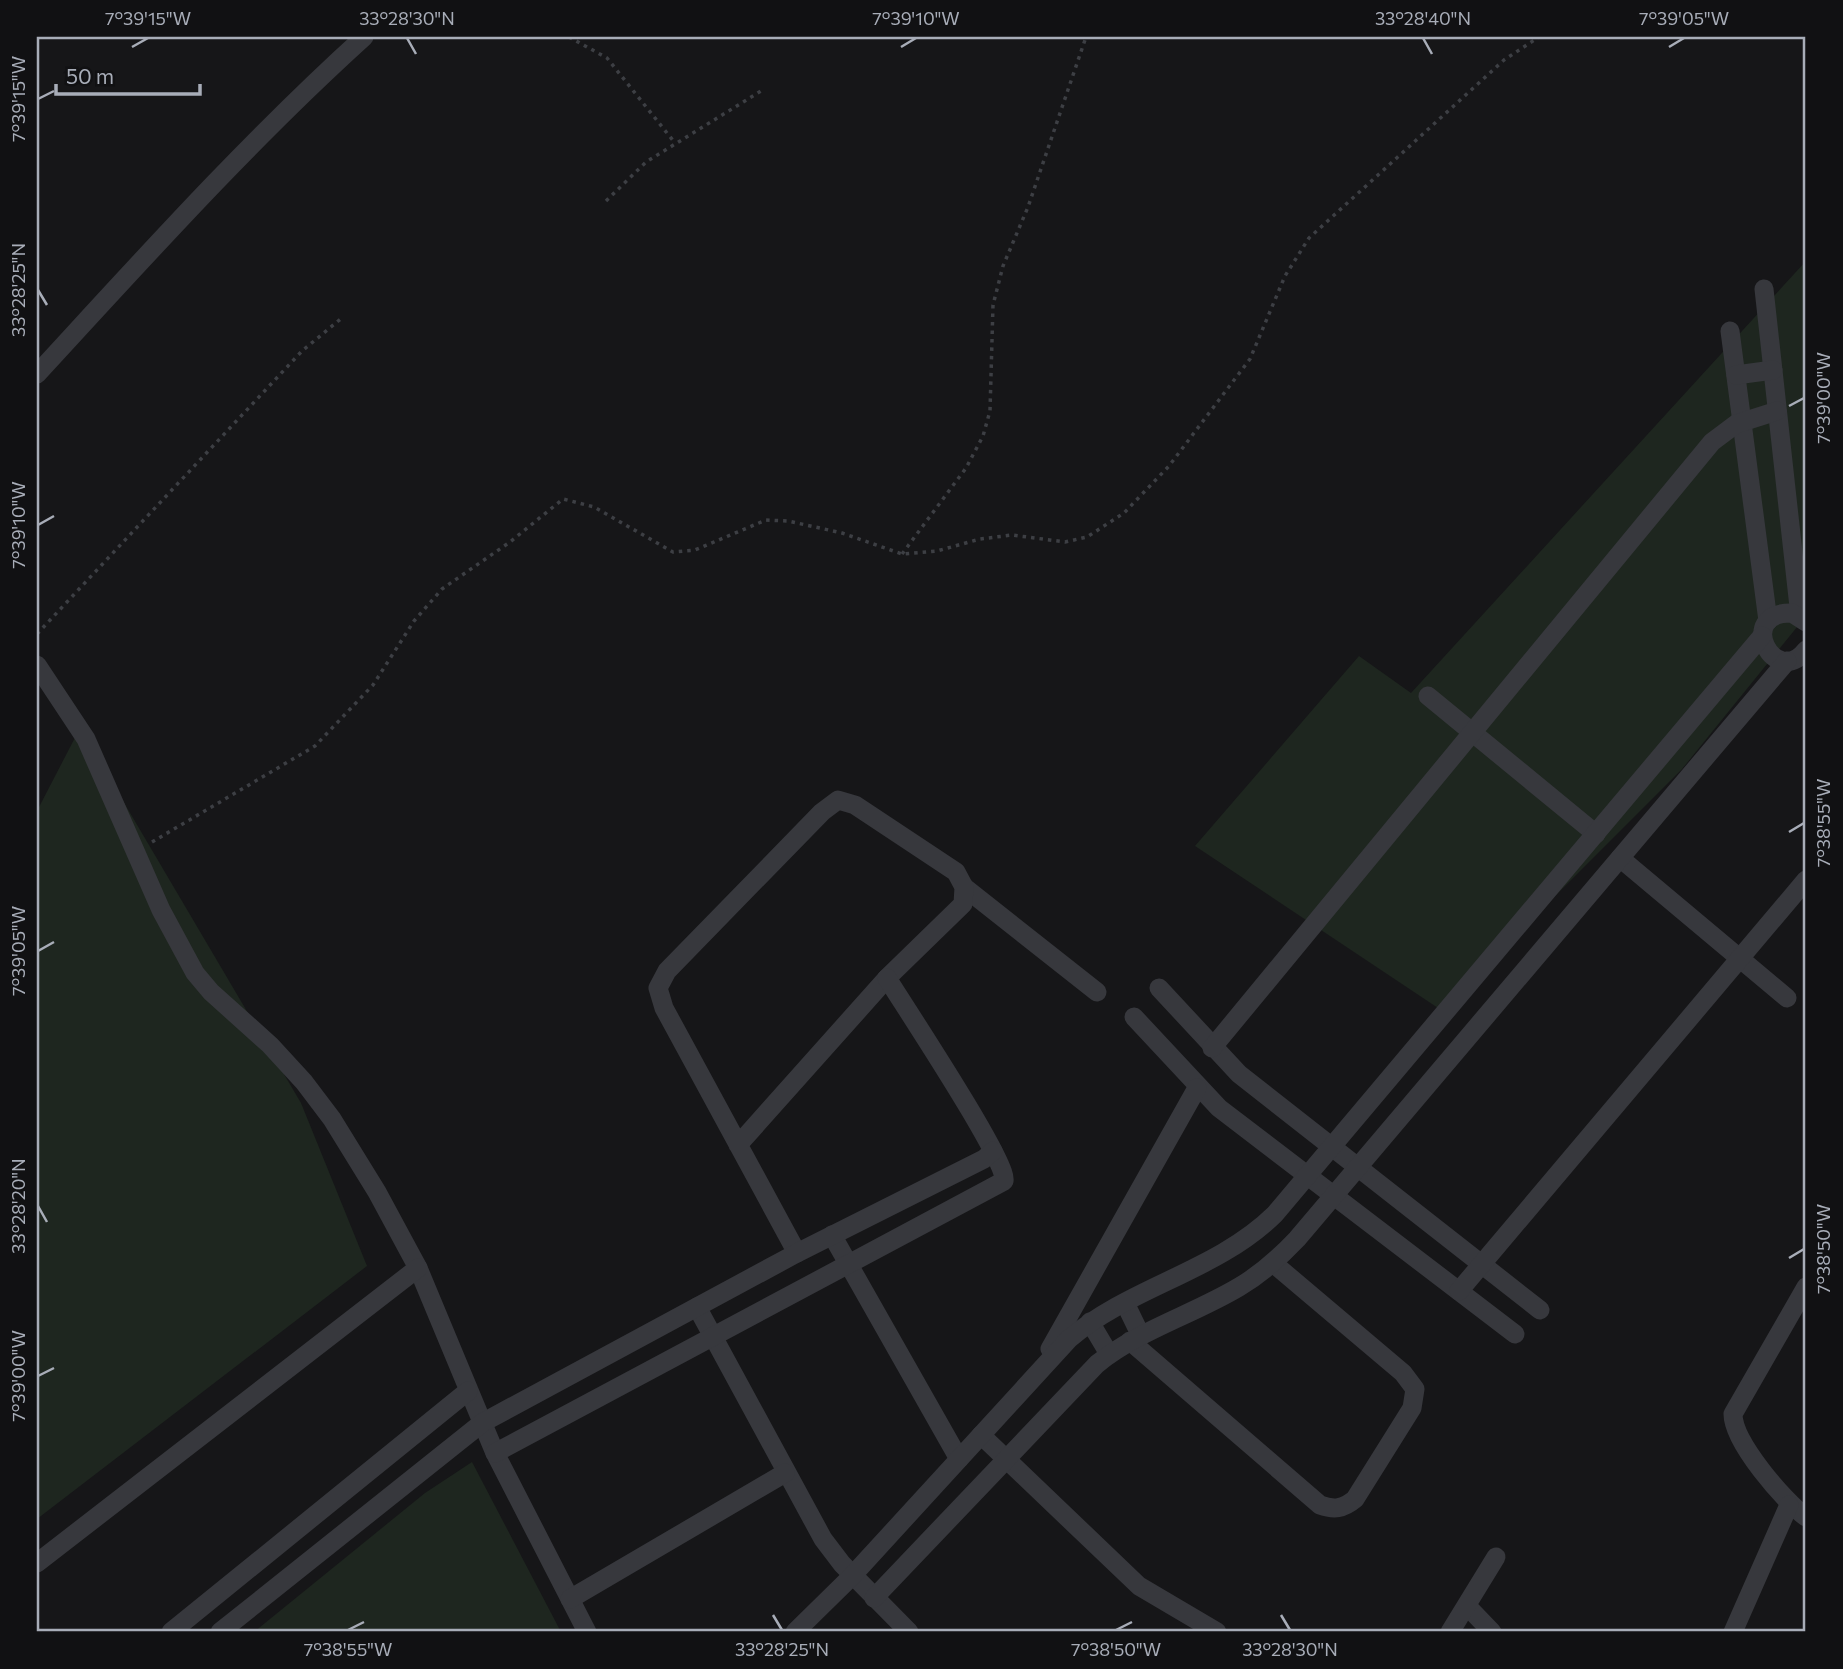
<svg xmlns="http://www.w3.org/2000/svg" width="1843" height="1669" font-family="Commissioner,sans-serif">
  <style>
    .green { fill: #1e261f }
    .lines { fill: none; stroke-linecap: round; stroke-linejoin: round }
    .path { stroke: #3d3f44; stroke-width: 3.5; stroke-dasharray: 3.5 5; stroke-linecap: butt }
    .street { stroke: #37383d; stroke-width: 19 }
    .ticks { fill: none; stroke: #a8adb8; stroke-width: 2.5 }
    .neatline { fill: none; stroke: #a8adb8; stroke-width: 2.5 }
    .ticks-label { font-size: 18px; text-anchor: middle; fill: #a8adb8 }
  </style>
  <rect width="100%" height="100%" fill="#161618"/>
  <g class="green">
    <path d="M1806 261V616L1682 769 1441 1010 1195 846 1359 656 1411 693Z"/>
    <path d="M80 728 301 1103 367 1266 37 1519V811Z"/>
    <path d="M472 1462 561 1632H254L425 1493Z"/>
  </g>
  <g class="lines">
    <g class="path">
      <path d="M569 37 607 58 675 143"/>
      <path d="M606 201 646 162 761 91"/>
      <path d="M902 554 966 468 983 436 990 411 993 305 1003 266 1028 207 1086 37"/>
      <path d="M37 634 302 351 343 317"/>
      <path d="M152 842 315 746 373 685 414 621 442 589 510 542 563 499 594 507 673 552 695 550 766 520 788 521 842 533 902 554 937 551 980 539 1012 535 1065 542 1087 537 1124 513 1169 466 1250 359 1285 276 1309 238 1504 60 1539 37"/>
    </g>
    <g class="street">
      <path d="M1764 289 1800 616"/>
      <path d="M1730 331 1768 621"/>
      <path d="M37 374C143 259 248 142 364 37"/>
      <path d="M1736 375 1773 370"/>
      <path d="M1806 622 1792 613C1734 612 1775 690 1806 650"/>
      <path d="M37 665 86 739 161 910 195 973 211 992 270 1045 304 1082 332 1119 377 1192 418 1268 495 1453 587 1632"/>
      <path d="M1428 696 1596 834"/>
      <path d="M1620 858 1787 998"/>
      <path d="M964 887 1097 992"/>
      <path d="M1159 988 1239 1074 1540 1310"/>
      <path d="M1134 1017 1219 1108 1515 1334"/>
      <path d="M1212 1048 1712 442 1736 424 1777 411"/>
      <path d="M738 1145 887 978 963 904 964 887 956 872 855 805 838 800 822 812 667 971 658 988 664 1008 797 1253"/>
      <path d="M832 1235 959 1459"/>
      <path d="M1806 1287 1733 1414C1733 1442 1784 1501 1806 1517"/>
      <path d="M1459 1291 1806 880"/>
      <path d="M1125 1303 1141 1336"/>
      <path d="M697 1307 823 1539 842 1564 909 1632"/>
      <path d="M1090 1322 1109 1354"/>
      <path d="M1130 1341 1320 1505C1334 1510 1343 1509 1355 1499L1412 1408 1415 1389 1403 1373 1273 1263"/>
      <path d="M1050 1349 1197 1088"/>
      <path d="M981 1435 1139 1586 1217 1632"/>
      <path d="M495 1453 1004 1181C1010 1165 903 1004 887 978"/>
      <path d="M37 1563 418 1268"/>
      <path d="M874 1598 1097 1364C1139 1330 1192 1315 1239 1287 1261 1274 1280 1257 1297 1239L1787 661"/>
      <path d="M570 1599 785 1473"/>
      <path d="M1468 1607 1492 1632"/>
      <path d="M171 1632 468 1391"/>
      <path d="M220 1632 482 1423 797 1253 984 1159 993 1151"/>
      <path d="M795 1632 852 1576 1069 1339C1131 1286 1216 1272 1275 1214L1762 636"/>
      <path d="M1450 1632 1496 1557"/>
      <path d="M1733 1632 1789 1505"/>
    </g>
  </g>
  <path class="ticks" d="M407 38 416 54M1423 38 1432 54M132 47 148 38M901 47 916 38M1669 47 1684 38M38 99 54 91M38 290 47 305M1789 406 1804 398M38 525 54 516M1789 832 1804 823M38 951 54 942M38 1206 47 1222M1789 1258 1804 1249M38 1376 54 1368M773 1615 782 1630M1281 1615 1290 1630M348 1630 364 1622M1116 1630 1132 1622"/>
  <rect width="1843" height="1669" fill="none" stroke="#111113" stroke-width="77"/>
  <path d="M56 84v10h144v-10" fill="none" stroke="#a8adb8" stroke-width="3.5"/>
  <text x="66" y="84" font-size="21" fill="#a8adb8" stroke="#111113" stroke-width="5" paint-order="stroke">50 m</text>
  <rect x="38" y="38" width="1766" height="1592" class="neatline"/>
  <g class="ticks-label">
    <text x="148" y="25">7°39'15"W</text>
    <text x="407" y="25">33°28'30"N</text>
    <text x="916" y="25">7°39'10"W</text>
    <text x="1423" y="25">33°28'40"N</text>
    <text x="1684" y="25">7°39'05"W</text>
    <text transform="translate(19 99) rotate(-90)" y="6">7°39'15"W</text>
    <text transform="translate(19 290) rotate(-90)" y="6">33°28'25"N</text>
    <text transform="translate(1824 398) rotate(-90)" y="6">7°39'00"W</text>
    <text transform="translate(19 525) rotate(-90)" y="6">7°39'10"W</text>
    <text transform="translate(1824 823) rotate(-90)" y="6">7°38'55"W</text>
    <text transform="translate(19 951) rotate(-90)" y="6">7°39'05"W</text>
    <text transform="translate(19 1206) rotate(-90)" y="6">33°28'20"N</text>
    <text transform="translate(1824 1249) rotate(-90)" y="6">7°38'50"W</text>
    <text transform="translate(19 1376) rotate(-90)" y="6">7°39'00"W</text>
    <text x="348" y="1656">7°38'55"W</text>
    <text x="782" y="1656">33°28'25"N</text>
    <text x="1116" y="1656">7°38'50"W</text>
    <text x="1290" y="1656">33°28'30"N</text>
  </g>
</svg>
